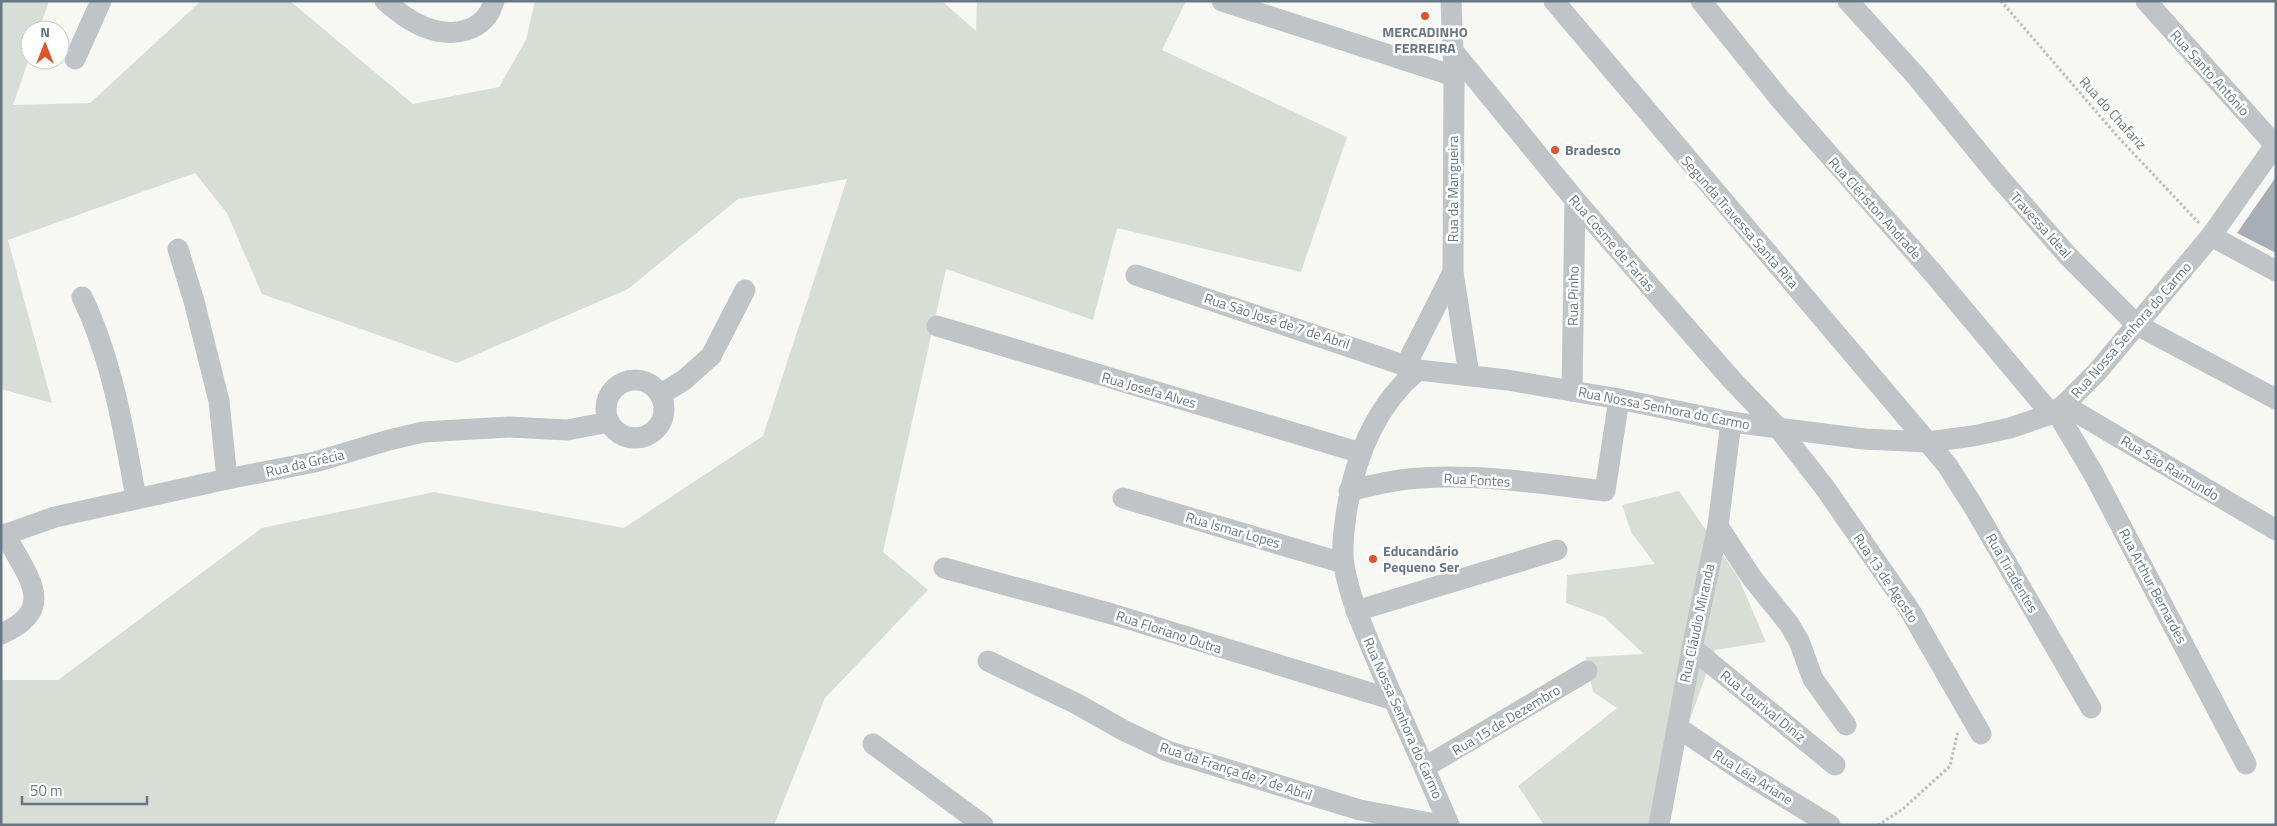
<svg xmlns="http://www.w3.org/2000/svg" width="2277" height="826" font-family="'Titillium Web',sans-serif">
  <style>
    .green { fill: #d8ddd5 }
    .building { fill: #a7afb4 }
    .lines { fill: none; stroke-linecap: round; stroke-linejoin: round }
    .path { stroke: #babdbf; stroke-width: 3; stroke-dasharray: 2.5 2.5; stroke-linecap: butt }
    .minor { stroke: #c0c4c7; stroke-width: 21 }
    .poi-dot { fill: #db552f; stroke: #fff; stroke-width: 2 }
    .labels { text-anchor: middle; stroke-width: 5; stroke-linejoin: round; paint-order: stroke }
    .poi-label { font-size: 14px; font-weight: bold; fill: #677783; stroke: #fff; text-anchor: start }
    .street-label { font-size: 14px; fill: #677783; stroke: #fff }
  </style>
  <rect width="100%" height="100%" fill="#f7f7f4"/>
  <g class="green">
    <path d="M1 1H49L39 30H30V56L13 105 90 103 201 1H290L413 104 499 87 526 40 535 1H942L976 31 977 1H1186L1162 50 1347 137 1301 272 1117 228 1093 320 946 269 883 552 928 590 825 698 774 825H1V680H58L262 528 434 492 624 528 763 436 847 179 738 199 628 289 457 363 262 294 227 213 195 173 8 240 52 403 1 389Z"/>
    <path d="M1679 491 1738 577 1766 642 1715 650 1652 825H1544L1518 786 1617 708 1593 692 1586 657 1644 654 1604 617 1566 603 1567 575 1655 564 1631 532 1622 505Z"/>
  </g>
  <path class="building" d="M2276 177V253L2237 233Z"/>
  <g class="lines">
    <g class="path">
      <path d="M2001 1 2118 137 2199 223"/>
      <path d="M1878 825 1903 809 1950 766 1958 731"/>
    </g>
    <g class="minor">
      <path d="M385 1C397 11 409 21 424 27 452 38 485 33 494 1"/>
      <path d="M1222 1 1454 76"/>
      <path d="M1451 1 1454 76 1453 272 1469 375"/>
      <path d="M1554 1 1947 465 1972 504 2091 708"/>
      <path d="M1701 1 1780 99 1933 273 2051 414"/>
      <path d="M1848 1 1917 77 1998 176 2068 256 2137 325 2276 399"/>
      <path d="M2146 1 2275 145"/>
      <path d="M1453 51 1575 200 1732 380 1779 429 1825 488 1909 609 1981 734"/>
      <path d="M75 59 101 1"/>
      <path d="M2211 236 2276 271"/>
      <path d="M178 249 194 301 219 401 227 479"/>
      <path d="M1136 275 1418 370"/>
      <path d="M82 297C112 359 124 431 136 498"/>
      <path d="M937 326 1361 453"/>
      <path d="M1406 365 1453 272"/>
      <circle cx="635" cy="409" r="29"/>
      <path d="M1572 391 1575 200"/>
      <path d="M660 395 684 380 711 356 745 290"/>
      <path d="M2064 405 2276 530"/>
      <path d="M2056 411 2092 471 2246 764"/>
      <path d="M1349 491C1373 485 1397 479 1421 478 1482 474 1544 484 1605 491L1619 399"/>
      <path d="M1123 498 1343 563"/>
      <path d="M1718 526 1752 578 1789 624 1799 641 1813 679 1846 725"/>
      <path d="M1 536 55 517 227 479 315 462 389 440 423 432 509 427 567 430 609 422"/>
      <path d="M944 568 1112 614 1394 700"/>
      <path d="M1356 611 1557 550"/>
      <path d="M1 634C60 609 26 575 5 534"/>
      <path d="M1692 648 1835 765"/>
      <path d="M988 661 1077 704 1123 730 1167 751 1360 810 1441 825"/>
      <path d="M1677 727 1745 773 1830 825"/>
      <path d="M873 744 983 825"/>
      <path d="M1425 767 1587 671"/>
      <path d="M1449 825C1427 772 1403 721 1380 668 1366 634 1350 601 1344 565 1341 549 1344 531 1346 515 1354 460 1375 406 1418 370L1507 380 1619 399 1731 422 1864 439 1928 442 1973 436 2010 428 2051 414 2064 405 2097 372 2211 236 2276 144"/>
      <path d="M1659 825 1692 648 1718 526 1731 422"/>
    </g>
  </g>
  <g class="poi-dot">
    <circle cx="1425" cy="16" r="5"/>
    <circle cx="1555" cy="150" r="5"/>
    <circle cx="1373" cy="559" r="5"/>
  </g>
  <g class="labels">
    <g class="poi-label">
      <text x="1425" y="37" text-anchor="middle">MERCADINHO<tspan x="1425" dy="16">FERREIRA</tspan></text>
      <text x="1565" y="155">Bradesco</text>
      <text x="1383" y="556">Educandário<tspan x="1383" dy="16">Pequeno Ser</tspan></text>
    </g>
    <g class="street-label">
      <text transform="translate(2210 73) rotate(48)" y="5">Rua Santo Antônio</text>
      <text transform="translate(2113 113) rotate(48)" y="5">Rua do Chafariz</text>
      <text transform="translate(1453 189) rotate(-90)" y="5">Rua da Mangueira</text>
      <text transform="translate(1875 208) rotate(48)" y="5">Rua Clériston Andrade</text>
      <text transform="translate(1740 222) rotate(49)" y="5">Segunda Travessa Santa Rita</text>
      <text transform="translate(2041 225) rotate(48)" y="5">Travessa Ideal</text>
      <text transform="translate(1612 243) rotate(49)" y="5">Rua Cosme de Farias</text>
      <text transform="translate(1573 296) rotate(-89)" y="5">Rua Pinho</text>
      <text transform="translate(1277 321) rotate(18)" y="5">Rua São José de 7 de Abril</text>
      <text transform="translate(2131 330) rotate(-49)" y="5">Rua Nossa Senhora do Carmo</text>
      <text transform="translate(1149 390) rotate(16)" y="5">Rua Josefa Alves</text>
      <text transform="translate(1664 408) rotate(11)" y="5">Rua Nossa Senhora do Carmo</text>
      <text transform="translate(305 463) rotate(-13)" y="5">Rua da Grécia</text>
      <text transform="translate(2170 468) rotate(31)" y="5">Rua São Raimundo</text>
      <text transform="translate(1477 480) rotate(3)" y="5">Rua Fontes</text>
      <text transform="translate(1233 530) rotate(16)" y="5">Rua Ismar Lopes</text>
      <text transform="translate(2012 573) rotate(60)" y="5">Rua Tiradentes</text>
      <text transform="translate(1886 578) rotate(56)" y="5">Rua 13 de Agosto</text>
      <text transform="translate(2153 586) rotate(62)" y="5">Rua Arthur Bernardes</text>
      <text transform="translate(1697 623) rotate(-78)" y="5">Rua Cláudio Miranda</text>
      <text transform="translate(1169 632) rotate(18)" y="5">Rua Floriano Dutra</text>
      <text transform="translate(1763 706) rotate(39)" y="5">Rua Lourival Diniz</text>
      <text transform="translate(1403 718) rotate(66)" y="5">Rua Nossa Senhora do Carmo</text>
      <text transform="translate(1506 720) rotate(-31)" y="5">Rua 15 de Dezembro</text>
      <text transform="translate(1236 771) rotate(18)" y="5">Rua da França de 7 de Abril</text>
      <text transform="translate(1753 777) rotate(32)" y="5">Rua Léia Ariane</text>
    </g>
  </g>
  <rect width="2277" height="826" fill="none" stroke="#677783" stroke-width="5"/>
  <g transform="translate(45 45)"><circle r="24" fill="#ffffff" stroke="#c2c9cd"/>
  <path d="M0-4L9 19L0 12L-9 19Z" fill="#db552f"/>
  <text y="-8" font-size="14" font-weight="bold" text-anchor="middle" fill="#677783">N</text>
  </g>
  <path d="M22 796v8h125v-8" fill="none" stroke="#677783" stroke-width="2.5"/>
  <text x="30" y="796" font-size="15" fill="#677783" stroke="#ffffff" stroke-width="4" paint-order="stroke">50 m</text>
</svg>
